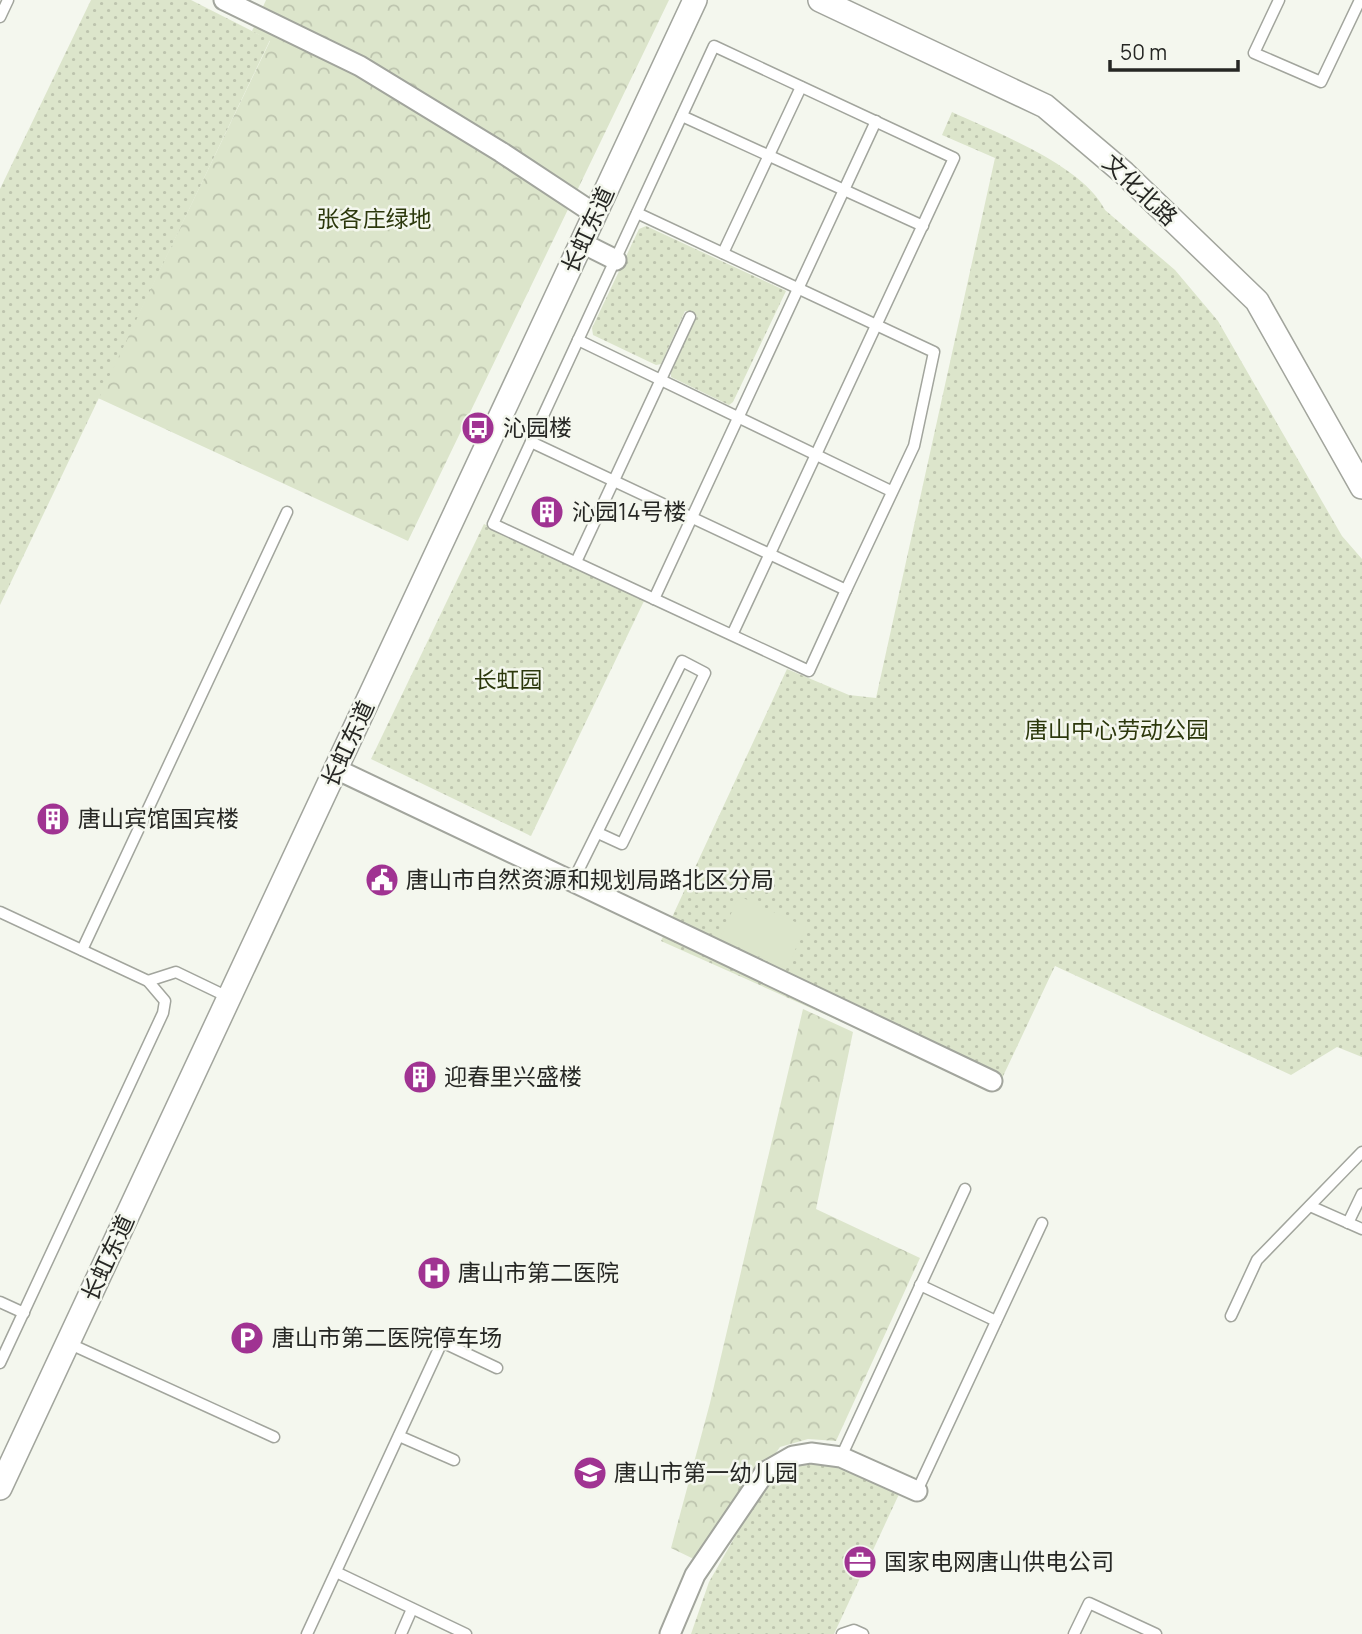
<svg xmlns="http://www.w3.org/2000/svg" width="1362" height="1634" font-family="Manrope,'Noto Sans SC',sans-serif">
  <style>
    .forest { fill: url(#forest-crowns) }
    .park { fill: url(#park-dots) }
    .pitch { fill: #dce5cb }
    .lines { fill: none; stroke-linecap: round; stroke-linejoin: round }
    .service-casing { stroke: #a2a59d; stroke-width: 13 }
    .minor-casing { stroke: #a2a59d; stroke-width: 23 }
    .tertiary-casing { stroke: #a2a59d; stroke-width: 26 }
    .service { stroke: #fff; stroke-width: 10 }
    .minor { stroke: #fff; stroke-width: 19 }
    .tertiary { stroke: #fff; stroke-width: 23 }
    .labels { text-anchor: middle; stroke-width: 5; stroke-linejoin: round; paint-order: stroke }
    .street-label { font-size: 23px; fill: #262724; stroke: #f4f7ee }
    .park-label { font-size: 23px; fill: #2c380c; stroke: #f4f7ee }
    .poi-label { font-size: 23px; fill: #262724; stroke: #f4f7ee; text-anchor: start }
  </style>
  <defs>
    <pattern id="forest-crowns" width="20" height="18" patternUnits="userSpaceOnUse" patternTransform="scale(1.75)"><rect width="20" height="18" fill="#dce5cb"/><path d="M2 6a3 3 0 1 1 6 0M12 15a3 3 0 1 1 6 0" fill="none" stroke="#bdc4ae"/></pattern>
    <pattern id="park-dots" width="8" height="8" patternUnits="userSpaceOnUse" patternTransform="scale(1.75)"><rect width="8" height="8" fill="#dce5cb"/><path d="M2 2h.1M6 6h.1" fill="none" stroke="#bdc4ae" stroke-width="1.8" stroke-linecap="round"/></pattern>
  </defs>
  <rect width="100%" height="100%" fill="#f4f7ee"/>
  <g class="forest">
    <path d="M266 0H669L408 541 98 398 270 41 252 31Z"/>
    <path d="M803 1009 853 1032 816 1209 920 1258 836 1441 808 1439 780 1447 700 1562 671 1548 710 1403Z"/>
  </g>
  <g class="park">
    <path d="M91 0H191L270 40 0 605V189Z"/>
    <path d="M952 112C997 133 1083 165 1105 210L1175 270 1218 321 1342 536 1362 559V1057L1337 1047 1291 1075 1055 966 996 1091 661 941 787 669 849 695 876 698 995 158 942 135Z"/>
    <path d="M646 226 786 291 733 402 729 405 671 377V372L697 316 685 311 661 364 656 365 593 335 592 328 639 229Z"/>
    <path d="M484 524 644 601 531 836 371 759Z"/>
    <path d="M792 1461 827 1463 900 1492 834 1634H691L709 1582 767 1481Z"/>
  </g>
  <path class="pitch" d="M739 896 806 927 786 969 720 938Z"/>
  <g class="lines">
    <defs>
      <g id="service">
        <path d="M1279 0 1254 53 1321 82 1360 0"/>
        <path d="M0 17 8 0"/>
        <path d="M682 116 923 226"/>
        <path d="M723 253 801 87"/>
        <path d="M578 340 891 491"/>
        <path d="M531 442 846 590 914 446 934 352 637 213"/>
        <path d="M576 562 690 317"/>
        <path d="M654 599 876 121"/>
        <path d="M732 635 954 158 714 46 493 524C598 573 704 622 809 671L846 590"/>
        <path d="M573 881 682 661 705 673 622 844 598 833"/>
        <path d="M0 912 148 981 165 1001 163 1013 0 1363"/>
        <path d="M82 950 287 512"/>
        <path d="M148 981 176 972 228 997"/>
        <path d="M1310 1206 1362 1229"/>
        <path d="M1348 1223 1362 1194"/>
        <path d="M920 1285 996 1321"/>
        <path d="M0 1302 24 1313"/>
        <path d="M1231 1316 1257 1260 1362 1152"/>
        <path d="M68 1343 274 1437"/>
        <path d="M399 1436 454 1460"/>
        <path d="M841 1457 965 1189"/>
        <path d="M917 1491 1042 1223"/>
        <path d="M336 1572 466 1634"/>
        <path d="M307 1634 442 1342 497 1368"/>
        <path d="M401 1634 412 1609"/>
        <path d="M842 1634 854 1630 863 1634"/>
        <path d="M1074 1634 1089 1603 1156 1634"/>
      </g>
      <g id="minor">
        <path d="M224 0 360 66 501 152 595 214"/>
        <path d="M582 243 616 260"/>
        <path d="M336 769 992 1081"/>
        <path d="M670 1634 695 1575 765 1472 793 1456 811 1453 841 1457 917 1491"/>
      </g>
      <g id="tertiary">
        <path d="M820 0 1045 106 1124 173 1257 301 1362 487"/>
        <path d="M0 1488 695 0"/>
      </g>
    </defs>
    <use href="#service" class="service-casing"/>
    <use href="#minor" class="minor-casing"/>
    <use href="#tertiary" class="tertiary-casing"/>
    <use href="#service" class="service"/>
    <use href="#minor" class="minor"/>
    <use href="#tertiary" class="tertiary"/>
  </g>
  <defs>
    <symbol id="bus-disc" viewBox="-11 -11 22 22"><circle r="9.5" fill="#a03392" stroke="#f4f7ee"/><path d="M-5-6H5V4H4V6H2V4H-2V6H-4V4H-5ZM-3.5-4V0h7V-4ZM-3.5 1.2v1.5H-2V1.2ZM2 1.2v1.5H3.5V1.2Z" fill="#fff"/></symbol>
    <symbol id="building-disc" viewBox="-11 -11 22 22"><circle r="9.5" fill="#a03392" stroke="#f4f7ee"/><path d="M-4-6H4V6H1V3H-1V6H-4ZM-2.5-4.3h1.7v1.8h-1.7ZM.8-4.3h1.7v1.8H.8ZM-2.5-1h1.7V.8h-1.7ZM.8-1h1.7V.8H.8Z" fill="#fff"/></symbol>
    <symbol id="civic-disc" viewBox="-11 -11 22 22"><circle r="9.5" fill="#a03392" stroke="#f4f7ee"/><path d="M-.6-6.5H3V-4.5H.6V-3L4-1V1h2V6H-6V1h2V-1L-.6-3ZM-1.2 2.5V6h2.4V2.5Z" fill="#fff"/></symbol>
    <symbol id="hospital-disc" viewBox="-11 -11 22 22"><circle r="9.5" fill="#a03392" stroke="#f4f7ee"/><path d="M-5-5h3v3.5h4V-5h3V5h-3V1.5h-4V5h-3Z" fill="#fff"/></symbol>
    <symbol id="parking-disc" viewBox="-11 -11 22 22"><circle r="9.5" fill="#a03392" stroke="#f4f7ee"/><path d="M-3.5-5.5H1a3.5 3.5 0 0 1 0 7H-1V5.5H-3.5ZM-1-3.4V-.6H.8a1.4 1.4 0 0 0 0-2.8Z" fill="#fff"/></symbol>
    <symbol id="school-disc" viewBox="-11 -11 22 22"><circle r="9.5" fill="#a03392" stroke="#f4f7ee"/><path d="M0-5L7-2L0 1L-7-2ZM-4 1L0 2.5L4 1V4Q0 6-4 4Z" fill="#fff"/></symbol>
    <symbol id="office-disc" viewBox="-11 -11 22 22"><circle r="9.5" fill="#a03392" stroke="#f4f7ee"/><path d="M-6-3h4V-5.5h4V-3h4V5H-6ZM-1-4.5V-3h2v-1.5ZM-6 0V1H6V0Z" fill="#fff"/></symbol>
  </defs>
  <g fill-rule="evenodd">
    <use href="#bus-disc" x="459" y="409" width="38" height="38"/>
    <use href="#building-disc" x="528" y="493" width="38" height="38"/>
    <use href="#building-disc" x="34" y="800" width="38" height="38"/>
    <use href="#civic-disc" x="363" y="861" width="38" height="38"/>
    <use href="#building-disc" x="401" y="1058" width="38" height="38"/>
    <use href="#hospital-disc" x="415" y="1254" width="38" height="38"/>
    <use href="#parking-disc" x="228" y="1319" width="38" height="38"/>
    <use href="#school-disc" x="571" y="1454" width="38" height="38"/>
    <use href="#office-disc" x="841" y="1543" width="38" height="38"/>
  </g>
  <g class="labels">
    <g class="street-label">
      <text transform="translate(1140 190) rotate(43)" y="8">文化北路</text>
      <text transform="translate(588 230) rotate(-65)" y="8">长虹东道</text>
      <text transform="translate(348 744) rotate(-65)" y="8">长虹东道</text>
      <text transform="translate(108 1258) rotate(-65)" y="8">长虹东道</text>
    </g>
    <g class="park-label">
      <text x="374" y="227">张各庄绿地</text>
      <text x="508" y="688">长虹园</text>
      <text x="1117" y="738">唐山中心劳动公园</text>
    </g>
    <g class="poi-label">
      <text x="503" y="436">沁园楼</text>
      <text x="572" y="520">沁园14号楼</text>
      <text x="78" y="827">唐山宾馆国宾楼</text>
      <text x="406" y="888">唐山市自然资源和规划局路北区分局</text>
      <text x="444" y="1085">迎春里兴盛楼</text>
      <text x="458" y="1281">唐山市第二医院</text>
      <text x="272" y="1346">唐山市第二医院停车场</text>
      <text x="614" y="1481">唐山市第一幼儿园</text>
      <text x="884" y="1570">国家电网唐山供电公司</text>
    </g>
  </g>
  <path d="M1110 60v10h128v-10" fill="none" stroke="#262724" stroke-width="3.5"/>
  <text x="1120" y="60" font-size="21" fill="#262724" stroke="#f4f7ee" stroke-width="5" paint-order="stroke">50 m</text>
</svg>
